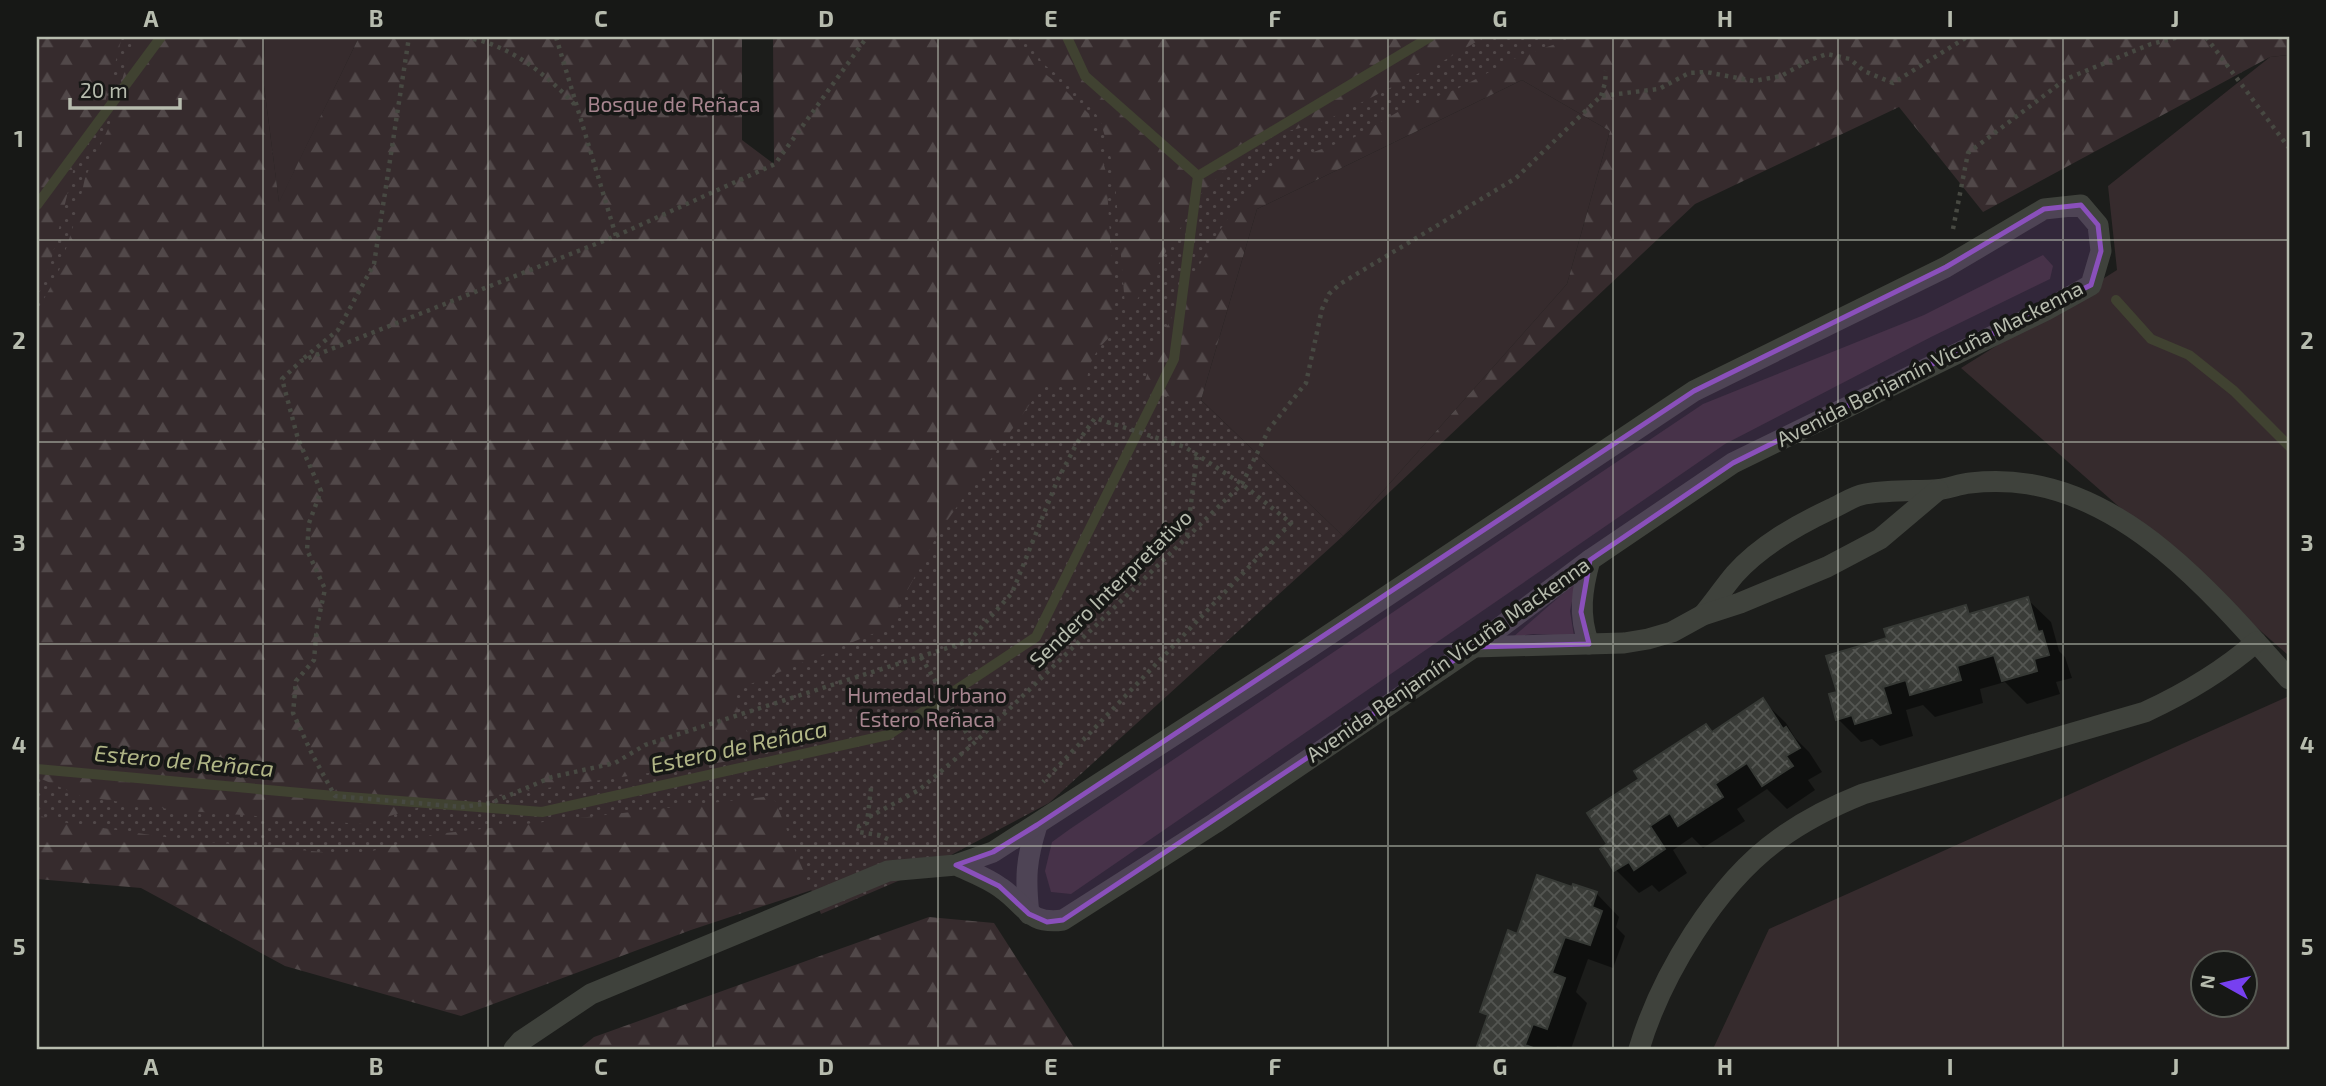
<svg xmlns="http://www.w3.org/2000/svg" width="2326" height="1086" font-family="'Exo 2',sans-serif">
  <style>
    .grass { fill: #362b2d; fill-rule: evenodd }
    .forest { fill: url(#forest-firs) }
    .park { fill: url(#park-dots) }
    .shadow { fill: #0007 }
    .lines { fill: none; stroke-linecap: round; stroke-linejoin: round }
    .stream { stroke: #404231; stroke-width: 10 }
    .building { fill: url(#building-cross-hatch); stroke: #363935; stroke-width: 2 }
    .path { stroke: #474942; stroke-width: 4.5; stroke-dasharray: 3.5 5; stroke-linecap: butt }
    .minor { stroke: #3f423c; stroke-width: 21 }
    .marked { fill: #8a50bb; fill-opacity: 0.2; stroke: #8a50bb; stroke-width: 5; stroke-linejoin: round }
    .grid { fill: none; stroke: #b7bcae; stroke-width: 2; stroke-opacity: 0.55 }
    .labels { text-anchor: middle; stroke-width: 7; stroke-linejoin: round; paint-order: stroke }
    .park-label { font-size: 21px; fill: #a7858f; stroke: #171816 }
    .street-label { font-size: 21px; fill: #b7bcae; stroke: #171816 }
    .water-label { font-size: 23px; font-style: italic; fill: #b1b686; stroke: #171816 }
    .neatline { fill: none; stroke: #b7bcae; stroke-width: 2.5 }
    .grid-label { font-size: 23px; text-anchor: middle; font-weight: bold; fill: #b7bcae }
  </style>
  <defs>
    <pattern id="forest-firs" width="22" height="20" patternUnits="userSpaceOnUse" patternTransform="scale(1.75)"><rect width="22" height="20" fill="#362b2d"/><path d="M5 1l3.5 6h-7zM16 11l3.5 6h-7z" fill="#514849"/></pattern>
    <pattern id="park-dots" width="8" height="8" patternUnits="userSpaceOnUse" patternTransform="scale(1.75)"><rect width="8" height="8" fill="#362b2d"/><path d="M2 2h.1M6 6h.1" fill="none" stroke="#514849" stroke-width="1.8" stroke-linecap="round"/></pattern>
    <pattern id="building-cross-hatch" width="8" height="8" patternUnits="userSpaceOnUse" patternTransform="scale(1.75)"><rect width="8" height="8" fill="#3a3c38"/><path d="M0 0l8 8M0 8l8-8" fill="none" stroke="#545652"/></pattern>
  </defs>
  <rect width="100%" height="100%" fill="#1c1d1b"/>
  <g class="grass">
    <path d="M265 37H359L279 203 263 78Z"/>
    <path d="M2289 55V656L1961 368 2117 270 2108 186 2270 57Z"/>
    <path d="M1522 80 1610 131 1567 284 1343 536 1201 400 1257 209Z"/>
    <path d="M2043 255 2053 266 2050 279 1931 337 1725 444 1071 894 1051 892 1045 871 1052 842 1070 829 1703 404 1924 315Z"/>
    <path d="M1576 582 1570 611 1574 636 1533 634 1513 637Z"/>
    <path d="M2289 696V1049H1713L1769 929ZM2204 964H2246V1006H2204Z"/>
  </g>
  <g class="forest">
    <path d="M37 37H265L263 78 279 202 359 37H742V140L774 164 773 37H2289V55L2270 57 1983 212 1899 107 1695 204 1343 536 1567 284 1610 131 1522 80 1257 209 1201 400 1158 485 954 843 691 930 461 1016 285 966 141 888 37 879Z"/>
    <path d="M929 917 994 923 1075 1049H579L594 1037Z"/>
  </g>
  <g class="park">
    <path d="M122 37H134L109 127 85 178 77 214 58 274 37 311V298L51 261 75 163 101 118Z"/>
    <path d="M1018 37H1029L1042 63 1075 88 1100 119 1114 169 1126 318 1201 194 1257 139 1323 122 1443 61 1485 37H1575L1516 58 1457 89 1403 109 1353 138 1274 166 1247 191 1213 240 1157 345 1141 393 1201 400 1343 536 1049 803 919 872 821 914 773 796 437 834 357 855 186 840 61 822 37 815V777L80 796 175 810 362 824 424 806 757 757 731 692 887 628 939 532 1045 383 1087 387C1087 361 1097 348 1116 331L1106 172 1089 114 1063 88 1034 65Z"/>
  </g>
  <g class="shadow">
    <path d="M2027 599 2051 622 2059 651 2065 657 2072 678 2056 682 2060 694 2027 704 2005 682 1980 689 1983 703 1935 717 1923 705 1906 710 1913 736 1880 746 1872 739 1861 742 1838 719 1839 693 1889 640 1965 607 1973 615Z"/>
    <path d="M1762 700 1786 723 1795 738 1809 752 1822 772 1808 780 1815 790 1787 809 1767 789 1737 809 1745 821 1703 848 1692 837 1673 850 1687 873 1659 892 1652 885 1639 893 1616 870 1603 849 1610 845 1713 733Z"/>
    <path d="M1573 890 1596 893 1619 917 1616 927 1625 936 1613 968 1588 959 1576 992 1587 1003 1571 1049 1557 1046 1556 1049H1478L1489 1019 1482 1011 1518 936Z"/>
  </g>
  <g class="lines">
    <g class="stream">
      <path d="M1067 37 1085 76 1198 176"/>
      <path d="M37 205 161 37"/>
      <path d="M2116 300 2151 339 2189 355 2234 391 2289 446"/>
      <path d="M37 769 335 796 542 812 888 735 1036 637 1174 359 1198 176 1430 37"/>
    </g>
  </g>
  <g class="building">
    <path d="M2028 597 2038 632 2042 631 2049 655 2034 659 2037 671 2002 681 1994 655 1957 666 1961 680 1910 695 1906 680 1883 687 1891 713 1855 724 1852 715 1836 720 1829 694 1837 692 1826 656 1887 638 1884 629 1966 605 1969 614Z"/>
    <path d="M1763 698 1783 729 1786 727 1800 748 1786 756 1793 766 1762 786 1747 763 1715 784 1723 797 1678 826 1670 813 1650 826 1665 849 1634 870 1629 862 1614 871 1600 849 1607 844 1587 813 1639 779 1634 771 1706 724 1712 732Z"/>
    <path d="M1537 875 1572 887 1573 884 1597 892 1592 907 1602 911 1590 945 1565 937 1552 973 1565 978 1547 1029 1533 1024 1525 1045 1536 1049H1476L1488 1015 1480 1012 1508 930 1517 934Z"/>
  </g>
  <g class="lines">
    <g class="path">
      <path d="M465 37C510 45 545 73 576 106"/>
      <path d="M556 37 616 236 301 361 282 379 298 439 321 491 309 523 307 550 325 589 317 626 314 660 296 681 293 713 312 754 335 796 462 807 491 803 552 777 615 763 645 745 969 641 1012 593 1057 481 1077 443 1095 418 1185 447 1242 484 1291 523 1043 782"/>
      <path d="M2206 37 2289 148"/>
      <path d="M1601 96 1605 83 1606 71"/>
      <path d="M1953 229 1968 153 2066 79 2151 44 2179 37"/>
      <path d="M616 236 775 164 867 37"/>
      <path d="M304 358 338 330 374 264 409 37"/>
      <path d="M1187 536 1197 455"/>
      <path d="M921 657 973 744"/>
      <path d="M871 788 867 823 859 826V832L879 835 890 840"/>
      <path d="M869 817 919 790 973 744 1242 484 1269 429 1306 383 1322 309 1329 294 1340 284 1516 178 1601 96 1659 89 1689 73 1706 72 1754 81 1781 76 1810 60 1827 54 1850 59 1864 71 1893 83 1967 37"/>
    </g>
    <g class="minor">
      <path d="M1703 615C1714 602 1724 587 1735 574 1761 545 1797 525 1831 509 1842 504 1853 496 1865 494 1888 490 1910 491 1933 490 1946 490 1958 484 1970 483 1989 481 2009 481 2028 484 2137 501 2219 601 2289 679"/>
      <path d="M1589 644C1578 615 1582 589 1590 560"/>
      <path d="M1474 647 1624 643 1648 639 1672 632 1703 615 1740 603 1827 567 1880 539 1938 490"/>
      <path d="M1029 914C1025 878 1026 860 1037 825"/>
      <path d="M514 1049 521 1041 591 994 888 871 956 865 993 852 1309 648 1694 391 1946 267 2044 209 2081 205 2098 225 2101 251 2091 285 2046 310 1733 463 1590 560 1474 647 1215 823 1063 920C1028 925 1026 905 1001 888 988 878 971 872 956 865"/>
      <path d="M1639 1049C1661 976 1716 884 1779 839 1805 820 1833 806 1863 794L2145 712C2186 693 2222 672 2256 642"/>
    </g>
  </g>
  <path class="marked" d="M2081 205 2098 225 2101 251 2091 285 1733 463 1590 560 1581 612 1589 644 1474 647 1063 920 1047 922 1029 914 999 886 956 865 993 852 1037 825 1694 391 1946 267 2044 209Z"/>
  <path class="grid" d="M263 37V1049M488 37V1049M713 37V1049M938 37V1049M1163 37V1049M1388 37V1049M1613 37V1049M1838 37V1049M2063 37V1049M37 240H2289M37 442H2289M37 644H2289M37 846H2289"/>
  <g class="labels">
    <g class="park-label">
      <text x="674" y="112">Bosque de Reñaca</text>
      <text x="927" y="703">Humedal Urbano<tspan x="927" dy="24">Estero Reñaca</tspan></text>
    </g>
    <g class="street-label">
      <text transform="translate(1930 364) rotate(-27)" y="7">Avenida Benjamín Vicuña Mackenna</text>
      <text transform="translate(1111 589) rotate(-44)" y="7">Sendero Interpretativo</text>
      <text transform="translate(1448 660) rotate(-35)" y="7">Avenida Benjamín Vicuña Mackenna</text>
    </g>
    <g class="water-label">
      <text transform="translate(739 747) rotate(-12)" y="8">Estero de Reñaca</text>
      <text transform="translate(184 761) rotate(5)" y="8">Estero de Reñaca</text>
    </g>
  </g>
  <rect width="2326" height="1086" fill="none" stroke="#171816" stroke-width="77"/>
  <g transform="translate(2224 984) rotate(278)"><circle r="33" fill="#171816" stroke="#575a53" stroke-width="2"/>
  <path d="M0-5L12 26L0 18L-12 26Z" fill="#7740f0"/>
  <text y="-10" font-size="19" font-weight="bold" text-anchor="middle" fill="#b7bcae">N</text>
  </g>
  <path d="M70 98v10h110v-10" fill="none" stroke="#b7bcae" stroke-width="3.5"/>
  <text x="80" y="98" font-size="21" fill="#b7bcae" stroke="#171816" stroke-width="5" paint-order="stroke">20 m</text>
  <rect x="38" y="38" width="2250" height="1010" class="neatline"/>
  <g class="grid-label">
    <text x="151" y="27">A</text>
    <text x="376" y="27">B</text>
    <text x="601" y="27">C</text>
    <text x="826" y="27">D</text>
    <text x="1051" y="27">E</text>
    <text x="1275" y="27">F</text>
    <text x="1500" y="27">G</text>
    <text x="1725" y="27">H</text>
    <text x="1950" y="27">I</text>
    <text x="2175" y="27">J</text>
    <text x="19" y="147">1</text>
    <text x="2307" y="147">1</text>
    <text x="19" y="349">2</text>
    <text x="2307" y="349">2</text>
    <text x="19" y="551">3</text>
    <text x="2307" y="551">3</text>
    <text x="19" y="753">4</text>
    <text x="2307" y="753">4</text>
    <text x="19" y="955">5</text>
    <text x="2307" y="955">5</text>
    <text x="151" y="1075">A</text>
    <text x="376" y="1075">B</text>
    <text x="601" y="1075">C</text>
    <text x="826" y="1075">D</text>
    <text x="1051" y="1075">E</text>
    <text x="1275" y="1075">F</text>
    <text x="1500" y="1075">G</text>
    <text x="1725" y="1075">H</text>
    <text x="1950" y="1075">I</text>
    <text x="2175" y="1075">J</text>
  </g>
</svg>
